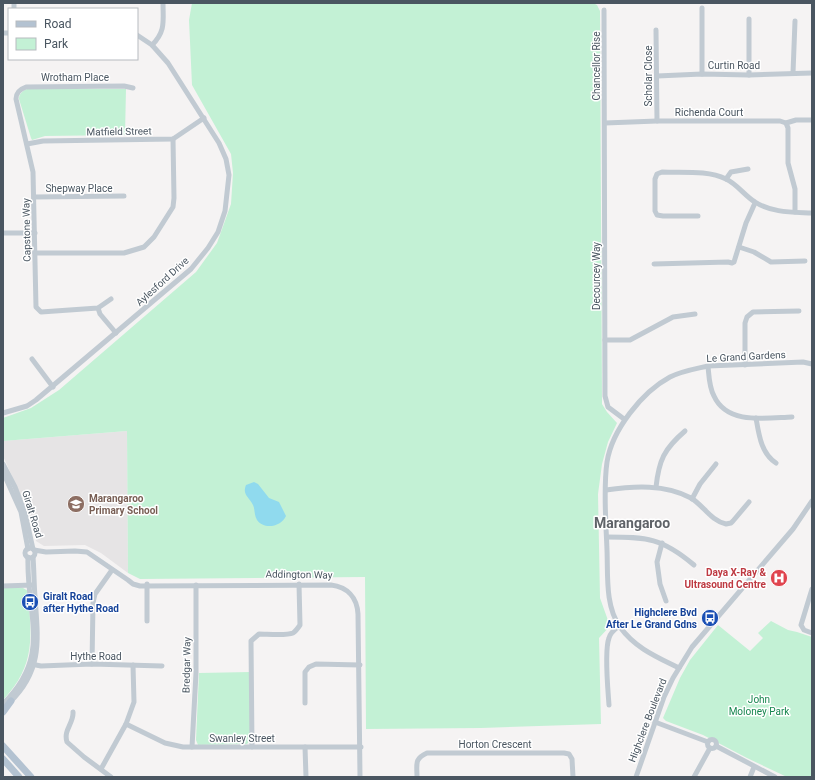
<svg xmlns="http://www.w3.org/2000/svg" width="815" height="780" font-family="Roboto,sans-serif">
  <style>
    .education { fill: #e6e4e5 }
    .green { fill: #c3f1d5 }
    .water { fill: #90daee }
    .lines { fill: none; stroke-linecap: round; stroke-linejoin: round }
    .minor { stroke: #c1cad2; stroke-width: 5 }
    .major { stroke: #b3c2d1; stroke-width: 7 }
    .labels { text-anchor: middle; stroke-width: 3; stroke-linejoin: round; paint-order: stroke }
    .street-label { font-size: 10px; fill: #4a5661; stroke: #fff }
    .education-label { font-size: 10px; font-weight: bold; fill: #785e54; stroke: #fff; text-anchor: start }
    .health-label { font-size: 10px; font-weight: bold; fill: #be3a42; stroke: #fff; text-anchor: end }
    .transit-label { font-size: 10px; font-weight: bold; fill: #164399; stroke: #fff; text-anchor: start }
    .park-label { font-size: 10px; fill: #17864f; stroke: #fff }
    .district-label { font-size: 14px; font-weight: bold; fill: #5f6368; stroke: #fff }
  </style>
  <rect width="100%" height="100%" fill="#f5f3f3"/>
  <path class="education" d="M127 431 128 573 101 553 85 545 44 546 36 541 28 512 3 456V441Z"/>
  <g class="green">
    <path d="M192 3H593L597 5 600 11 602 404 607 412 617 423 608 442 602 464 598 494 600 598 610 626 599 638 601 724 481 728 366 729 365 577 140 579 128 573 127 431 3 441V418L31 408 59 390 196 272 217 243 231 204 233 173 231 154 192 85 189 20Z"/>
    <path d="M27 89H126L125 135 45 136 32 140 31 138 19 99C19 94 22 91 27 89Z"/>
    <path d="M3 588H23L28 591C31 636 37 664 3 700Z"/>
    <path d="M771 621 788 630 797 632 812 637V777H787L747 758 703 735 666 721 663 718 680 678 690 660 718 625 750 651 763 638 758 633Z"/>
    <path d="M250 672V740L247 744 198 745 196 740 199 673Z"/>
  </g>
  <path class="water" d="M254 482 258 484 269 498 279 502 286 516C281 527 264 530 257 520 254 515 255 509 253 505 249 497 242 495 246 485Z"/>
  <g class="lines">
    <g class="minor">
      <path d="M14 3V9"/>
      <path d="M702 8V74"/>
      <path d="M604 10 605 396 608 407 624 419"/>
      <path d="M749 19V75"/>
      <path d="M656 30 657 121"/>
      <path d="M3 33H9"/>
      <path d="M152 45C166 31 163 21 163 3"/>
      <path d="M793 73 795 21"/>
      <path d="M657 76 702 74 749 75 812 73"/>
      <path d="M605 123 657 121H780L786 123 796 120H812"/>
      <path d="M786 123 788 128V163L795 189V212"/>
      <path d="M27 144 43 141 173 139 204 118"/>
      <path d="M726 179 731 172 748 169"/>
      <path d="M34 197 124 196"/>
      <path d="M698 216H663L657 215 655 211V179L657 174 662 172C683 173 707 170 726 179 737 184 745 196 755 202 772 213 793 212 812 213"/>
      <path d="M3 233H35"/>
      <path d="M739 247 754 252 771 262 805 261"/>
      <path d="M35 253H124L144 247 154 237 173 207 174 198 173 139"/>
      <path d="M654 264 728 262 732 263 734 262 746 223 755 203"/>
      <path d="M111 299 98 308 41 312 36 307 33 172 16 99C16 92 20 89 26 87L124 86 133 88"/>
      <path d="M98 308 100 314 116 333"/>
      <path d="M605 340H630L673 317 695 314"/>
      <path d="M32 359 53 387"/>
      <path d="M745 365V323L747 317 753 312 799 311"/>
      <path d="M708 366C709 376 709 387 714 396 727 425 766 418 792 417"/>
      <path d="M3 413 27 406 36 400 191 269 208 248 218 232 225 211 229 175 226 159 219 143 168 63 152 45 137 35"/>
      <path d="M756 418C759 435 761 453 776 463"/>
      <path d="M3 464 15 487 25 513 33 549"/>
      <path d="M3 472 21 512 28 549"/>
      <path d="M656 487C659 460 664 449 685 431"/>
      <path d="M606 490C634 486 665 484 691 498 703 505 711 521 726 524L731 523 733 521 749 502"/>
      <path d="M692 499 700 484 716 464"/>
      <path d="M607 537C647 537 662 538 694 565"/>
      <path d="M662 543 657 562 660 584 666 601"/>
      <circle cx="30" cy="553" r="5"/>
      <path d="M34 550 46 552 75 551 87 552 128 580 133 584 140 586 331 585C347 587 357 597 358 614L360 777"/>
      <path d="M147 584V621"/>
      <path d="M3 586 33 585"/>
      <path d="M812 589 801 625 804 630 812 633"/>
      <path d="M31 664 41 666 92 664 162 666"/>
      <path d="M92 664 93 603 95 594 112 570"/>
      <path d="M679 668C657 657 635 648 620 627 605 606 608 575 607 550 606 522 603 490 607 462 612 430 642 392 670 377 682 371 695 369 708 366L803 362 812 364"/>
      <path d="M10 702C43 670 38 639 35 597 34 584 34 570 33 557"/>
      <path d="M305 703V672L309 667 316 664 360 665"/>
      <path d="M3 704C53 655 26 617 28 557"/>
      <path d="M609 705C608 690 604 651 609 638 610 633 615 629 619 626"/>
      <path d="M73 712C74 723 63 730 67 742L84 757 111 777"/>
      <path d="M655 722 708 742"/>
      <path d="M126 724 165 743 183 747H361"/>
      <circle cx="712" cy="744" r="4.5"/>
      <path d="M716 746 775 777"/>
      <path d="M192 747 196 673V585"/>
      <path d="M252 747 251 641 259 634C267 634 286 636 293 633 296 631 298 628 300 625L299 584"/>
      <path d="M305 747 306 777"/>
      <path d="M101 769 126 724 134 702 133 665"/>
      <path d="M417 777C417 764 414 759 427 753H564L569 754 572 759 573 777"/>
      <path d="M636 777 664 697 673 678 692 647 793 529 812 501"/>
      <path d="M694 777 710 748"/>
      <path d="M750 777 754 767"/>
    </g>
    <g class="major">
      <path d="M3 712 11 701"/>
      <path d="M3 746 31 777"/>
      <path d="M3 759 19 777"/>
    </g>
  </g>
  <defs>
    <symbol id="school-disc" viewBox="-11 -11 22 22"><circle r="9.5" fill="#8d6e63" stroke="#fff"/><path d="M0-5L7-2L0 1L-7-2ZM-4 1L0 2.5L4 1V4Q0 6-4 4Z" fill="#fff"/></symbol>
    <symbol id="hospital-disc" viewBox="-11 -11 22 22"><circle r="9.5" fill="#e0444e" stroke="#fff"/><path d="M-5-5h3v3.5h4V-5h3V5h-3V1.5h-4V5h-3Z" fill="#fff"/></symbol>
    <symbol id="bus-disc" viewBox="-11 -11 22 22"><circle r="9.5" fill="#1a4fb4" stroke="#fff"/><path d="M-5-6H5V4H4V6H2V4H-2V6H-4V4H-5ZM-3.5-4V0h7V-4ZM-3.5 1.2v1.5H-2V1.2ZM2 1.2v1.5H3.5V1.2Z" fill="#fff"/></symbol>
  </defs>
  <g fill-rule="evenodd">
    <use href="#school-disc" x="66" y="494" width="20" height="20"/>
    <use href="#hospital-disc" x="769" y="568" width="20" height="20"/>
    <use href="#bus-disc" x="20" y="592" width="20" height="20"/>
    <use href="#bus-disc" x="700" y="608" width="20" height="20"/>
  </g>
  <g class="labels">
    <g class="street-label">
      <text x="734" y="69">Curtin Road</text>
      <text transform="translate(596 66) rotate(-90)" y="4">Chancellor Rise</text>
      <text transform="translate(648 76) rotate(-90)" y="4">Scholar Close</text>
      <text x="75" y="81">Wrotham Place</text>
      <text x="709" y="116">Richenda Court</text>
      <text transform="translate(119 131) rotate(-1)" y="4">Matfield Street</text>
      <text x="79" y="192">Shepway Place</text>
      <text transform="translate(26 230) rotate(-91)" y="4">Capstone Way</text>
      <text transform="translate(596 276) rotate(-90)" y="4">Decourcey Way</text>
      <text transform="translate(162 281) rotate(-42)" y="4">Aylesford Drive</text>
      <text transform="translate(746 356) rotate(-3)" y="4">Le Grand Gardens</text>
      <text transform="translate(33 514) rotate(73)" y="4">Giralt Road</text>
      <text transform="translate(299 574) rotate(1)" y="4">Addington Way</text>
      <text x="96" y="660">Hythe Road</text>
      <text transform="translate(186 665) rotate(-89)" y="4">Bredgar Way</text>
      <text transform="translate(647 720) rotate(-69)" y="4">Highclere Boulevard</text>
      <text x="242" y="742">Swanley Street</text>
      <text x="495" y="748">Horton Crescent</text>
    </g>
    <g class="education-label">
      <text x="89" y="502">Marangaroo<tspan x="89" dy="12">Primary School</tspan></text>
    </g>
    <g class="health-label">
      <text x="766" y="576">Daya X-Ray &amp;<tspan x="766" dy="12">Ultrasound Centre</tspan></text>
    </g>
    <g class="transit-label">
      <text x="43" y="600">Giralt Road<tspan x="43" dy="12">after Hythe Road</tspan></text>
      <text x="697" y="616" text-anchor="end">Highclere Bvd<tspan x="697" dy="12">After Le Grand Gdns</tspan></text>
    </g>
    <g class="park-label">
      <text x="759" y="703">John<tspan x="759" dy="12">Moloney Park</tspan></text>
    </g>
    <g class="district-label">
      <text x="632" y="528">Marangaroo</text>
    </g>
  </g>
  <rect width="815" height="780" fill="none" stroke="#4a5661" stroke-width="8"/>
  <rect x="8" y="8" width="130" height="52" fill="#ffffff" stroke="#b7bbc0"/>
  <rect x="16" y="21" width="20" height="6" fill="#b3c2d1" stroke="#b7bbc0"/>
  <text x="44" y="28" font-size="12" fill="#4a5661">Road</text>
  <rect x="16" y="38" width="20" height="12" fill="#c3f1d5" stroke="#b7bbc0"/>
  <text x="44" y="48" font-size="12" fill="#4a5661">Park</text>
</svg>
